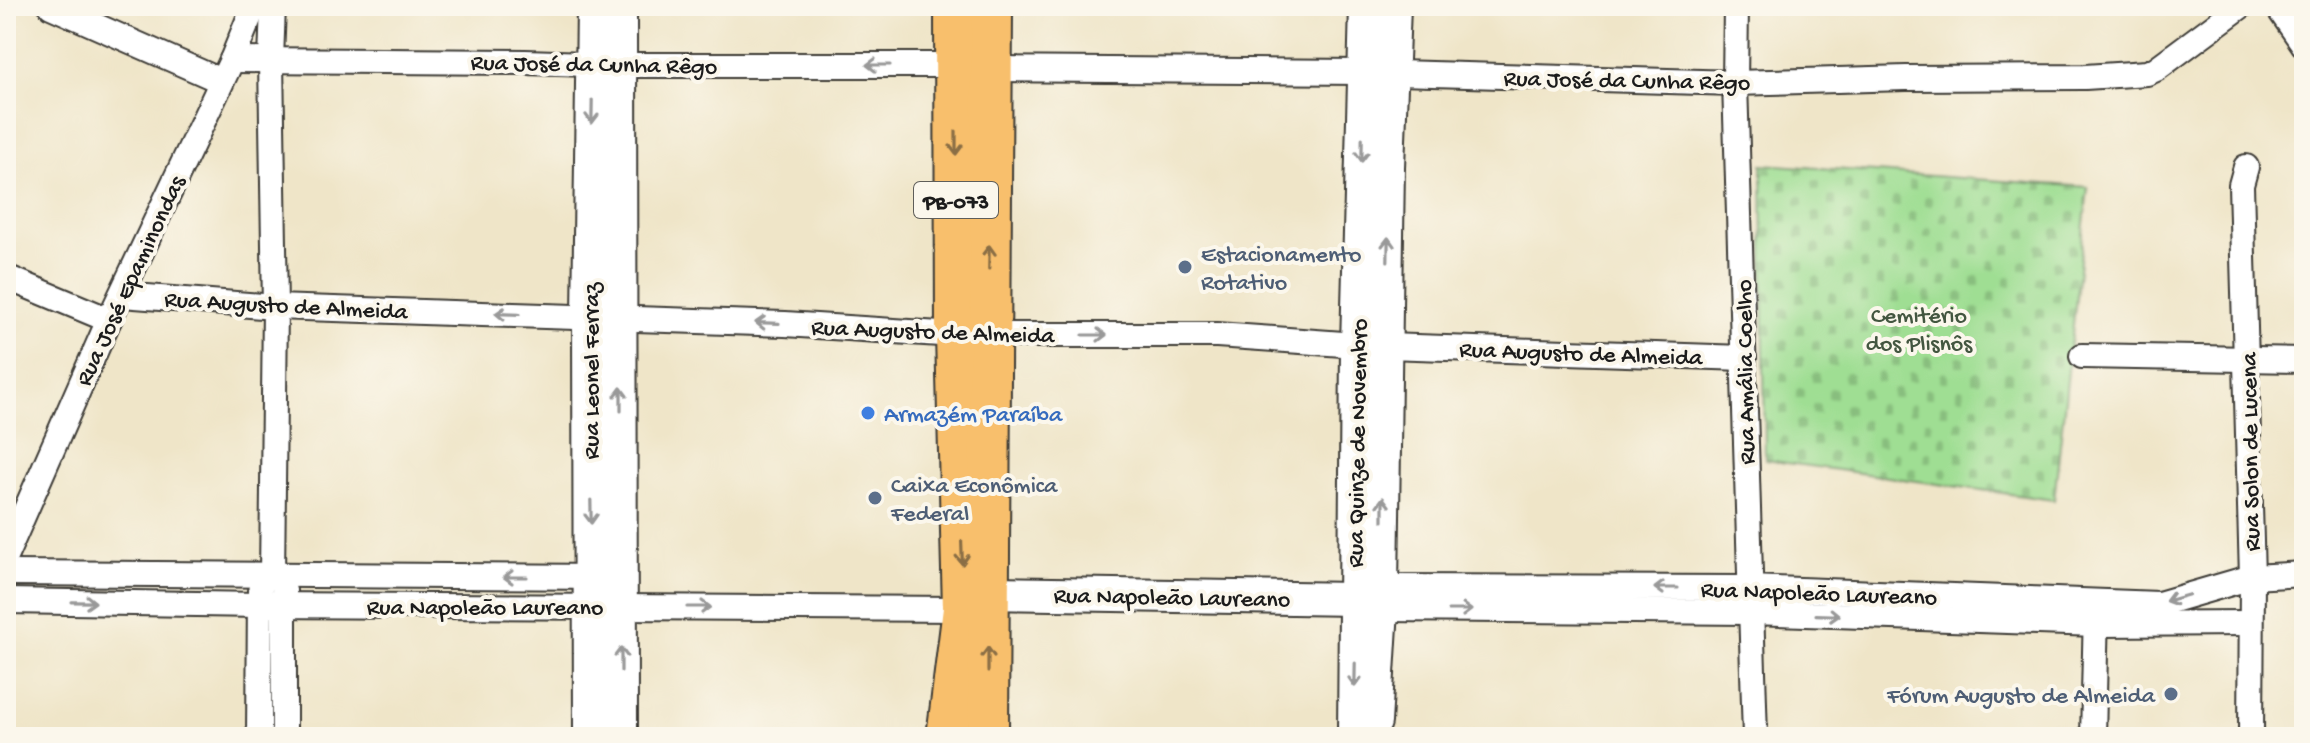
<svg xmlns="http://www.w3.org/2000/svg" width="2310" height="743" font-family="'Gochi Hand',sans-serif">
  <style>
    .cemetery { fill: url(#cemetery-stones); stroke: #5e7d58; stroke-width: 2 }
    .lines { fill: none; stroke-linecap: round; stroke-linejoin: round }
    .minor-casing { stroke: #3c3a36; stroke-width: 28 }
    .tertiary-casing { stroke: #3c3a36; stroke-width: 36 }
    .primary-casing { stroke: #3c3a36; stroke-width: 44 }
    .minor { stroke: #fff; stroke-width: 24 }
    .tertiary { stroke: #fff; stroke-width: 32 }
    .primary { stroke: #f8bf6c; stroke-width: 40 }
    .oneway { stroke: #999 }
    .oneway2 { stroke: #8a6e44 }
    .service-dot { fill: #5c6f8a; stroke: #fbf7ec; stroke-width: 3 }
    .shop-dot { fill: #3f7fe0; stroke: #fbf7ec; stroke-width: 3 }
    .labels { text-anchor: middle; stroke-width: 8; stroke-linejoin: round; paint-order: stroke }
    .shield { fill: #fbf7ec; stroke: #5f5e5a; stroke-width: 2 }
    .shield-label { font-size: 22px; font-weight: bold; fill: #1c1c1c }
    .street-label { font-size: 24px; fill: #1c1c1c; stroke: #fbf7ec }
    .service-label { font-size: 24px; fill: #4e5e75; stroke: #fbf7ec; text-anchor: start }
    .park-label { font-size: 24px; fill: #435640; stroke: #fbf7ec }
    .shop-label { font-size: 24px; fill: #366cbe; stroke: #fbf7ec; text-anchor: start }
  </style>
  <defs>
    <pattern id="cemetery-stones" width="16" height="16" patternUnits="userSpaceOnUse" patternTransform="scale(2)"><rect width="16" height="16" fill="#9fde93"/><path d="M2 7V4a2 2 0 0 1 4 0v3zM10 15v-3a2 2 0 0 1 4 0v3z" fill="#88be7e"/></pattern>
  </defs>
  <rect width="100%" height="100%" fill="#fbf7ec"/>
  <filter id="ink" filterUnits="userSpaceOnUse"><feTurbulence type="fractalNoise" baseFrequency=".0125" numOctaves="2"/><feDisplacementMap in="SourceGraphic" scale="16" xChannelSelector="R" yChannelSelector="G"/><feConvolveMatrix kernelMatrix="1 2 1 2 8 2 1 2 1" color-interpolation-filters="sRGB"/></filter>
  <filter id="wash" filterUnits="userSpaceOnUse"><feTurbulence type="fractalNoise" baseFrequency=".006" numOctaves="4" result="noise"/><feDisplacementMap in="SourceGraphic" scale="32" xChannelSelector="R" yChannelSelector="G"/><feGaussianBlur stdDeviation="1.8" result="paint"/><feColorMatrix in="noise" values="0 0 0 0 0 0 0 0 0 0 0 0 0 0 0 0 0 1.4 0 .05"/><feComposite in="paint" operator="in"/></filter>
  <g filter="url(#wash)">
    <rect width="100%" height="100%" fill="#efe5c8"/>
    <path class="cemetery" d="M1762 164 2088 187 2054 500 1765 460Z"/>
  </g>
  <g filter="url(#ink)">
    <g class="lines">
      <defs>
        <g id="minor">
          <path d="M51 6 221 81"/>
          <path d="M1736 6 1735 83 1755 737"/>
          <path d="M2277 6 2304 45"/>
          <path d="M232 60 525 62 620 65H956"/>
          <path d="M991 69 1364 72 1735 83 1906 78 2085 77 2147 73 2156 69 2241 6"/>
          <path d="M2246 167 2241 185 2252 577 2251 737"/>
          <path d="M6 277 109 320"/>
          <path d="M122 295 275 307 785 324 956 335H1217L1357 345 1744 358"/>
          <path d="M2082 356 2304 360"/>
          <path d="M6 555 109 320 232 60 254 6"/>
          <path d="M6 573 607 577"/>
          <path d="M272 577 275 307 271 60 273 6"/>
          <path d="M1382 587 1749 588 2159 604 2252 577 2304 574"/>
          <path d="M284 591V737"/>
          <path d="M6 601 260 605 963 609"/>
          <path d="M1382 609 1750 612 2097 624 2250 623"/>
          <path d="M259 737 260 591"/>
          <path d="M2093 737 2096 610"/>
        </g>
        <g id="tertiary">
          <path d="M620 6 621 737"/>
          <path d="M1382 587 1388 167 1394 6"/>
          <path d="M989 593 1355 599"/>
          <path d="M1375 722 1382 609"/>
          <path d="M590 737 589 317 593 6"/>
          <path d="M1354 737 1357 345 1366 6"/>
        </g>
        <g id="primary">
          <path d="M947 737 963 609 956 335 955 6"/>
          <path d="M988 737 992 6"/>
        </g>
      </defs>
      <use href="#minor" class="minor-casing"/>
      <use href="#tertiary" class="tertiary-casing"/>
      <use href="#primary" class="primary-casing"/>
      <use href="#minor" class="minor"/>
      <use href="#tertiary" class="tertiary"/>
      <use href="#primary" class="primary"/>
    </g>
    <defs><path id="oneway-shaft" d="M-6 0H5M1.5-3L5.5 0L1.5 3" fill="none" stroke-width="1.6" stroke-linecap="round" stroke-linejoin="round" transform="scale(2)"/></defs>
    <g class="oneway">
      <use href="#oneway-shaft" transform="translate(878 65) rotate(180)"/>
      <use href="#oneway-shaft" transform="translate(592 112) rotate(91)"/>
      <use href="#oneway-shaft" transform="translate(1362 150) rotate(91)"/>
      <use href="#oneway-shaft" transform="translate(1388 249) rotate(-89)"/>
      <use href="#oneway-shaft" transform="translate(507 314) rotate(-178)"/>
      <use href="#oneway-shaft" transform="translate(767 323) rotate(-178)"/>
      <use href="#oneway-shaft" transform="translate(1095 335)"/>
      <use href="#oneway-shaft" transform="translate(621 399) rotate(-90)"/>
      <use href="#oneway-shaft" transform="translate(1383 509) rotate(-90)"/>
      <use href="#oneway-shaft" transform="translate(591 512) rotate(89)"/>
      <use href="#oneway-shaft" transform="translate(515 577) rotate(-180)"/>
      <use href="#oneway-shaft" transform="translate(1666 588) rotate(-180)"/>
      <use href="#oneway-shaft" transform="translate(2177 598) rotate(164)"/>
      <use href="#oneway-shaft" transform="translate(84 602) rotate(1)"/>
      <use href="#oneway-shaft" transform="translate(699 607)"/>
      <use href="#oneway-shaft" transform="translate(1460 610)"/>
      <use href="#oneway-shaft" transform="translate(1828 615) rotate(2)"/>
      <use href="#oneway-shaft" transform="translate(621 659) rotate(-90)"/>
      <use href="#oneway-shaft" transform="translate(1355 675) rotate(91)"/>
    </g>
    <g class="oneway2">
      <use href="#oneway-shaft" transform="translate(956 143) rotate(90)"/>
      <use href="#oneway-shaft" transform="translate(989 257) rotate(-89)"/>
      <use href="#oneway-shaft" transform="translate(962 553) rotate(88)"/>
      <use href="#oneway-shaft" transform="translate(988 659) rotate(-90)"/>
    </g>
  </g>
  <g class="service-dot">
    <circle cx="1185" cy="267" r="8"/>
    <circle cx="875" cy="498" r="8"/>
    <circle cx="2171" cy="694" r="8"/>
  </g>
  <circle class="shop-dot" cx="868" cy="413" r="8"/>
  <g class="labels">
    <rect class="shield" x="914" y="182" width="84" height="36" rx="6"/>
    <g class="shield-label">
      <text x="956" y="208">PB-073</text>
    </g>
    <g class="street-label">
      <text transform="translate(594 63) rotate(1)" y="8">Rua José da Cunha Rêgo</text>
      <text transform="translate(1627 79) rotate(1)" y="8">Rua José da Cunha Rêgo</text>
      <text transform="translate(129 280) rotate(-65)" y="8">Rua José Epaminondas</text>
      <text transform="translate(286 304) rotate(3)" y="8">Rua Augusto de Almeida</text>
      <text transform="translate(933 330) rotate(2)" y="8">Rua Augusto de Almeida</text>
      <text transform="translate(1581 352) rotate(2)" y="8">Rua Augusto de Almeida</text>
      <text transform="translate(590 371) rotate(-90)" y="8">Rua Leonel Ferraz</text>
      <text transform="translate(1744 372) rotate(-91)" y="8">Rua Amália Coelho</text>
      <text transform="translate(1356 443) rotate(-89)" y="8">Rua Quinze de Novembro</text>
      <text transform="translate(2249 452) rotate(-91)" y="8">Rua Solon de Lucena</text>
      <text transform="translate(1819 592) rotate(2)" y="8">Rua Napoleão Laureano</text>
      <text transform="translate(1172 596) rotate(1)" y="8">Rua Napoleão Laureano</text>
      <text x="485" y="614">Rua Napoleão Laureano</text>
    </g>
    <g class="service-label">
      <text x="1201" y="261">Estacionamento<tspan x="1201" dy="28">Rotativo</tspan></text>
      <text x="891" y="492">Caixa Econômica<tspan x="891" dy="28">Federal</tspan></text>
      <text x="2155" y="702" text-anchor="end">Fórum Augusto de Almeida</text>
    </g>
    <g class="park-label">
      <text x="1919" y="322">Cemitério<tspan x="1919" dy="28">dos Plisnôs</tspan></text>
    </g>
    <g class="shop-label">
      <text x="884" y="421">Armazém Paraíba</text>
    </g>
  </g>
  <rect width="2310" height="743" fill="none" stroke="#fbf7ec" stroke-width="32"/>
</svg>
